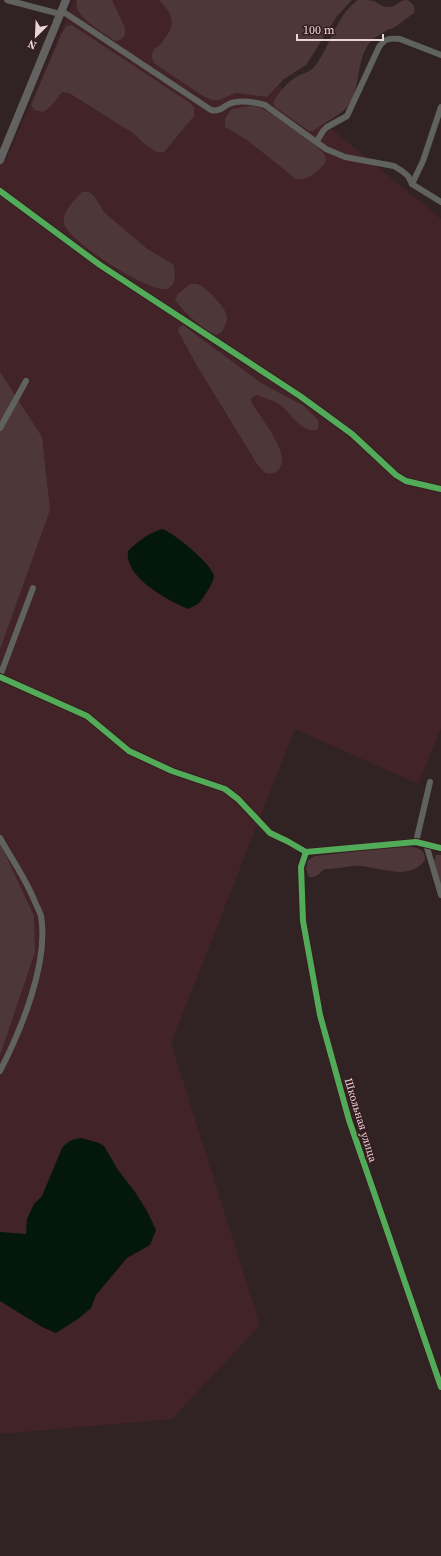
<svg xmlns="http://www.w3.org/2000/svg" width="441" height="1556" font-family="'Source Serif 4',serif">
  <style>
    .built { fill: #422327 }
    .green { fill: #4e3739 }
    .water { fill: #04180a }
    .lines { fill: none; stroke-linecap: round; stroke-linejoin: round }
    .minor { stroke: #60625f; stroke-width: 6 }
    .major { stroke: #636260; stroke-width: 8 }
    .cycleway-casing { stroke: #371d20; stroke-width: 8 }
    .cycleway { stroke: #51ab58; stroke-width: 6 }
    .labels { text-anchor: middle; stroke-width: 3.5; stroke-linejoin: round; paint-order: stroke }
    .street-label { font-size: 11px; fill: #e8d5d7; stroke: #371d20 }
  </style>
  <rect width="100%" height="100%" fill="#312324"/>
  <path class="built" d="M74 0H176L441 219V728L418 784 295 729 171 1043 260 1325 172 1419 0 1434V158L6 160Z"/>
  <g class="green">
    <path d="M77 0H112L125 28C126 36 123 40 115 41 104 32 72 17 77 0Z"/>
    <path d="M159 0H352L337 16 306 65 284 79 267 97 236 93 219 100H212L203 96 155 64C151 59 151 55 154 49 159 47 162 43 165 38 177 22 172 14 159 0Z"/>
    <path d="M358 0C363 0 370 0 374 1 379 4 383 7 389 7 396 7 399 0 407 0 412 3 416 6 414 13L392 29H389C383 33 376 36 371 41 356 58 361 85 350 103 344 114 323 123 313 131H309L275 107 273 103C277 94 289 80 298 76 304 73 310 72 314 67 331 47 335 16 358 0Z"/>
    <path d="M72 25 190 103 194 108V116L164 152H157L146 145 133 133 69 93 62 92 51 106 44 112 34 110 31 105 62 33 66 26Z"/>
    <path d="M249 106C253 106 257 106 261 108 272 113 318 145 324 154 326 157 326 160 325 163 319 171 306 182 296 179L247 140 225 127V118L232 109Z"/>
    <path d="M82 192H89L94 196 104 212 146 248 174 265C175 273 177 286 167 289 151 294 66 240 64 223 62 212 75 199 82 192Z"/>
    <path d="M190 284C191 284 196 284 197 284 206 287 226 307 227 317 227 322 224 327 222 332L216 335C200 328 185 313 175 300L178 294Z"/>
    <path d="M183 325 261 383 304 406 318 420 319 426 317 430C301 433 292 414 280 405 273 400 264 398 257 395L254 396 251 399 252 403C260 417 292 455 279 469 275 474 270 474 265 473L257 464 196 364 178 331 179 327Z"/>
    <path d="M0 372 42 437 50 510 0 649Z"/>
    <path d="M0 843 34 916 35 952 0 1055Z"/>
    <path d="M390 847C402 847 426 843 425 860 407 884 376 864 352 866 343 867 334 869 325 869 319 873 317 878 309 877L306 869 308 860 315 856Z"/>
    <path d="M436 855H441V886L434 862Z"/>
  </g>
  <g class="water">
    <path d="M162 529C172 531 213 565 214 576 214 582 203 599 199 603 196 606 191 607 188 609 167 600 124 577 128 551 138 541 149 533 162 529Z"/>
    <path d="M81 1138 99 1143 104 1146 118 1170 135 1192 147 1211 156 1230 150 1245 127 1258 96 1295 91 1308 78 1319 56 1333 42 1327 0 1301V1232L26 1234 27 1219 34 1204 42 1196 62 1148C68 1141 73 1139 81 1138Z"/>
  </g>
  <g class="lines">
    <g class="minor">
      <path d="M7 0 60 14"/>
      <path d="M62 11 211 110C220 112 222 107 229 104 240 99 254 102 265 105L326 149 345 157 394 166 402 171 408 176 412 184 441 202"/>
      <path d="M317 141 323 131 327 127 347 116 379 47C385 38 390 38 400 39L441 55"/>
      <path d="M412 184 423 161 441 107"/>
      <path d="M0 191 100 265 300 396 352 434 396 475 406 481 441 489"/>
      <path d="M0 428 26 381"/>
      <path d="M0 676 33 588"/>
      <path d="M0 677 87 716 129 751 172 771 225 789 238 799 270 833 287 841 306 852 416 842 441 848"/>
      <path d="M0 838C12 860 26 879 35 902 37 907 40 912 41 916 49 963 21 1030 0 1071"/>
      <path d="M416 842 430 782"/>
      <path d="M426 844 441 895"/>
      <path d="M306 852 301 867 303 921 320 1015 349 1120 441 1387"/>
    </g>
    <path class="major" d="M0 160 66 0"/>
    <defs>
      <g id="cycleway">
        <path d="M0 191 100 265 300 396 352 434 396 475 406 481 441 489"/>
        <path d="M0 677 87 716 129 751 172 771 225 789 238 799 270 833 287 841 306 852 416 842 441 848"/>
        <path d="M306 852 301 867 303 921 320 1015 349 1120 441 1387"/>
      </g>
    </defs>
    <use href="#cycleway" class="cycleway-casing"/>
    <use href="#cycleway" class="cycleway"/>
  </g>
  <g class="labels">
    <g class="street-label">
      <text transform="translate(361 1120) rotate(73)" y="4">Школьная улица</text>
    </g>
  </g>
  <g transform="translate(36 36) rotate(204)" stroke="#371d20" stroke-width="3" paint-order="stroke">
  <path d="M0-3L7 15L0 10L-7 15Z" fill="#e8d5d7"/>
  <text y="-6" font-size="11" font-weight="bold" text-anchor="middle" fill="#e8d5d7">N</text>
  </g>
  <path d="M297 34v6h86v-6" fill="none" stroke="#e8d5d7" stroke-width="2"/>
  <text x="303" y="34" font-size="12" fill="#e8d5d7" stroke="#371d20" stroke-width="3" paint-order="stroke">100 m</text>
</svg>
